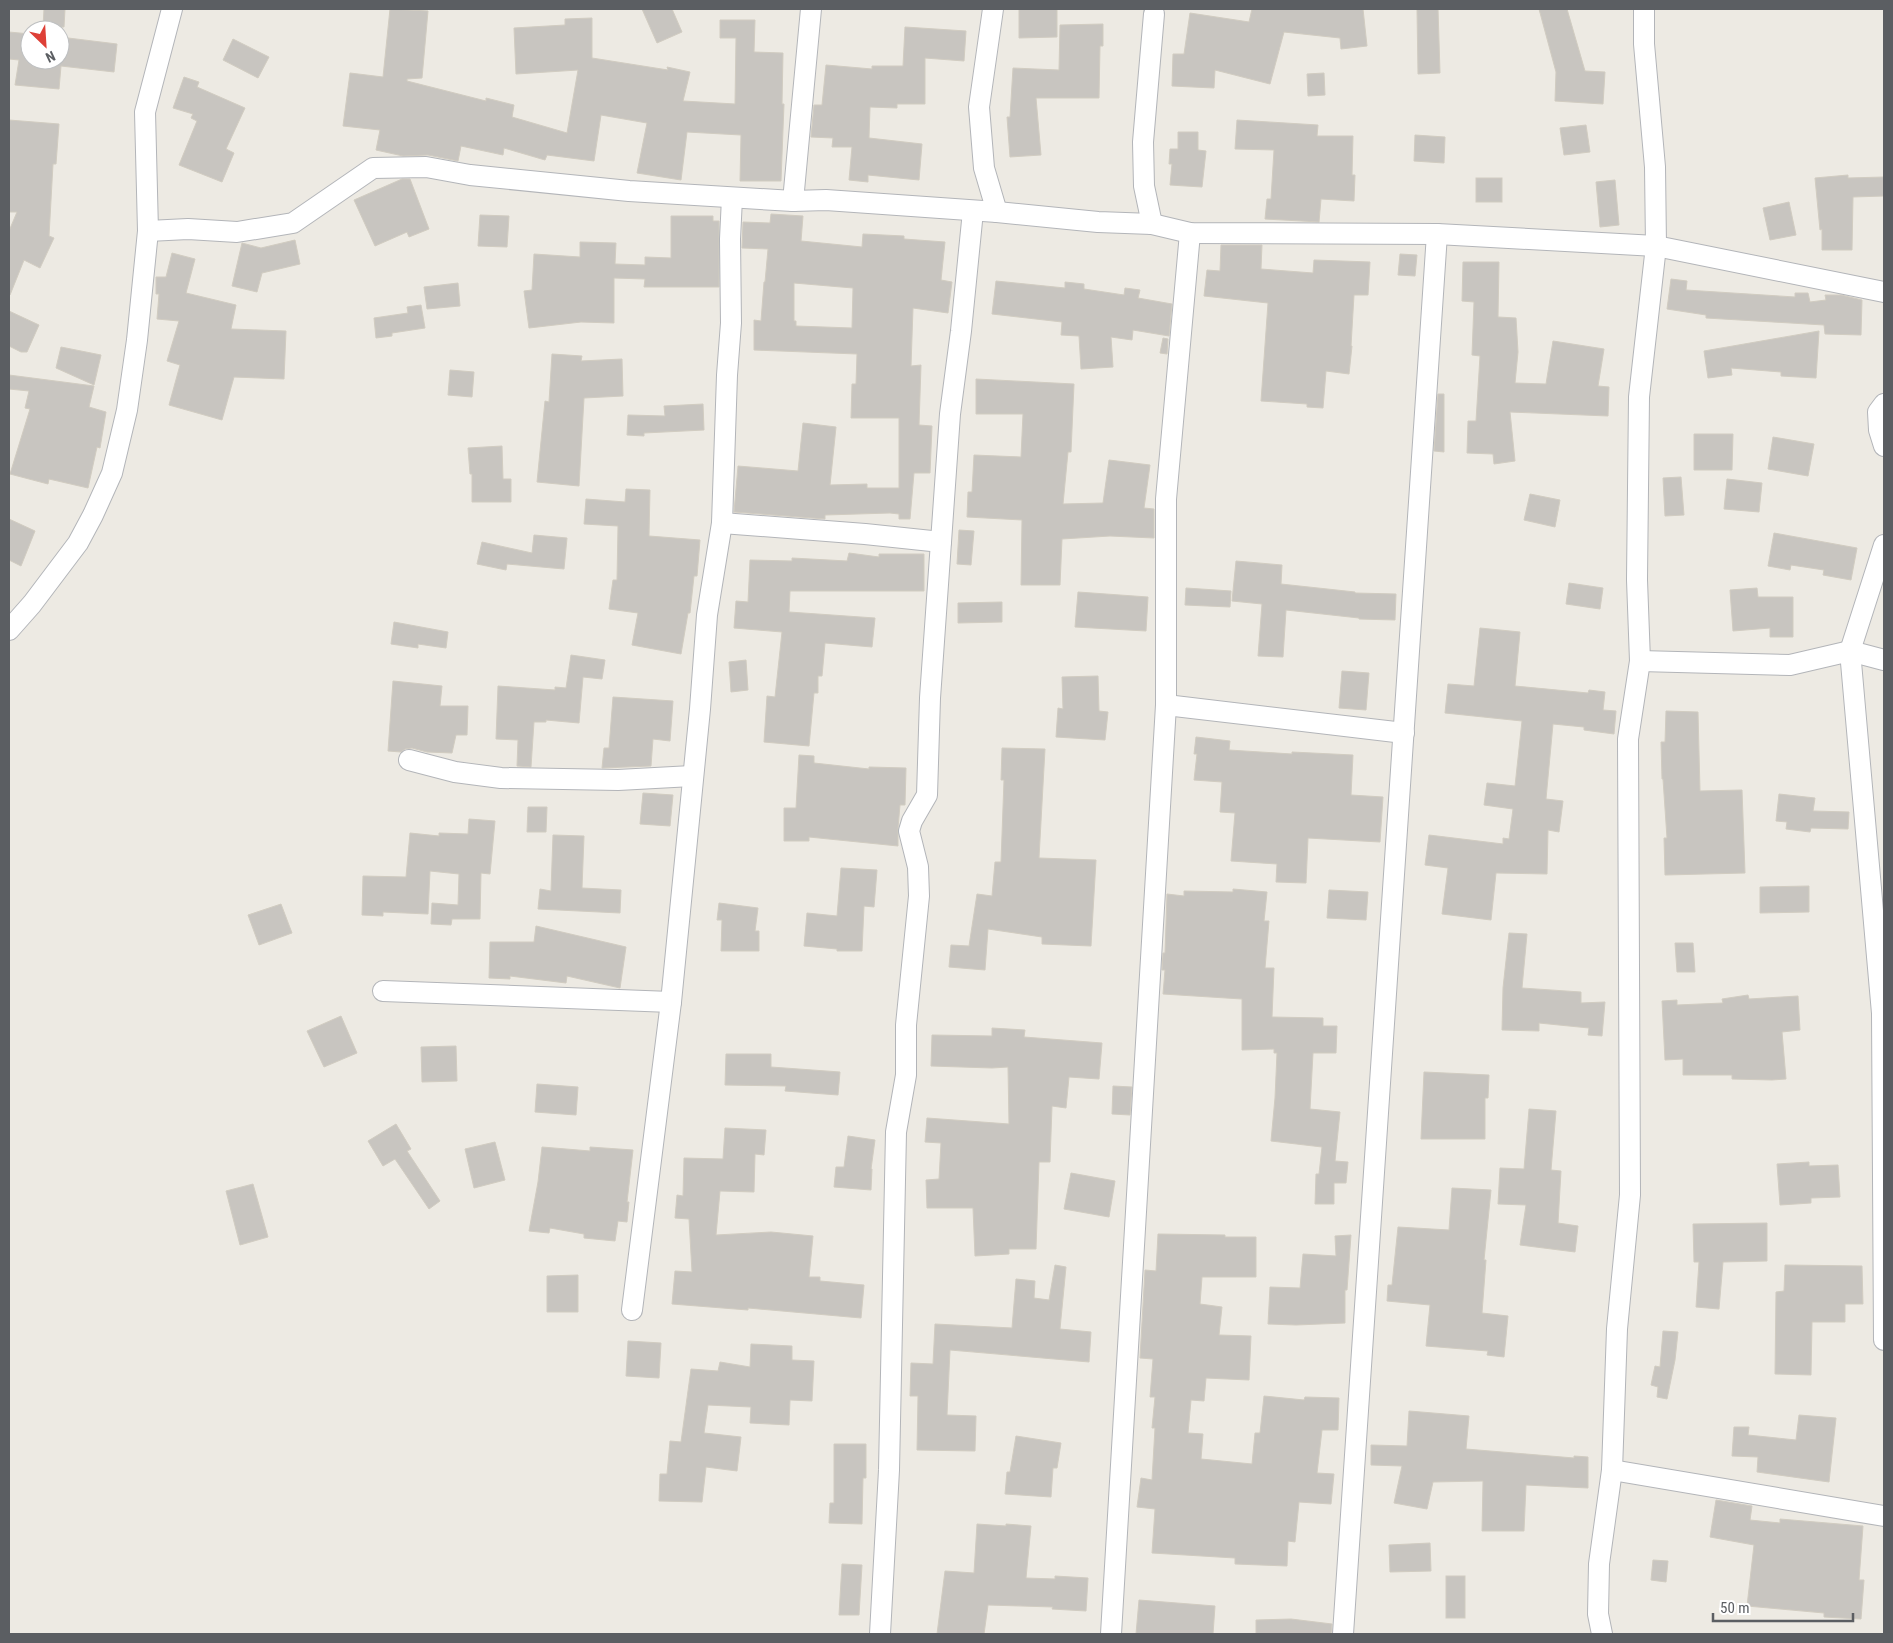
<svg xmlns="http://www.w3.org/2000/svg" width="1893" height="1643" font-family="'Roboto Condensed',sans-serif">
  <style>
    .building { fill: #c8c5c0; stroke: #d1ccc1; fill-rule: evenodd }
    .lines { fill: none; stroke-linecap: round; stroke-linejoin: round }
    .minor-casing { stroke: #b3b5b9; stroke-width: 22 }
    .minor { stroke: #fff; stroke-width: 20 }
  </style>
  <rect width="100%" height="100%" fill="#edeae3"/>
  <g class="building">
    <path d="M44 9H65L64 27H43Z"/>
    <path d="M390 9 428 11 422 78 407 79V81L486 101V98L514 105 512 117 567 133 578 70 516 74 514 28 565 25V19L592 18V58L668 70 667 67 690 72 683 101 735 104 736 38H720V20H755L754 52 783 53 782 104H784L781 181H740L741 135 687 132 681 180 637 173 647 123 601 115 594 161 547 155 545 160 504 148 503 155 461 146 458 161 428 155 403 156 376 150 380 130 343 126 350 73 383 77Z"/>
    <path d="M642 9H672L682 32 657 43Z"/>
    <path d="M1019 9H1057V37L1019 38Z"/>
    <path d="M1252 9H1363L1367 46 1341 49 1340 38 1284 32 1270 84 1215 70 1214 88 1172 86 1173 54H1184L1190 13 1249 22Z"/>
    <path d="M1417 9H1438L1440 73 1418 74Z"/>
    <path d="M1539 9H1567L1585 71 1605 72 1603 104 1555 101 1556 72Z"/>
    <path d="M1103 24V46H1100L1099 98H1036L1041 155 1010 157 1007 117H1010L1013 68 1059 70 1060 25Z"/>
    <path d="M905 27 966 31 964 61 925 58V104H897V108L870 107 869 138 922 144 919 180 868 175V182L849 180 852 147H832L833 138 811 137 814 105H822L826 65 872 69V66H903Z"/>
    <path d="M9 32 30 34V60H60V37L117 44 114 72 61 66 59 89 15 85 19 60 9 59Z"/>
    <path d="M233 39 269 57 258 78 223 60Z"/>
    <path d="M1324 73 1325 95 1308 96 1307 74Z"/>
    <path d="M184 77 199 82 197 87 245 108 226 149 234 153 222 182 179 165 197 121 191 118 193 114 173 108Z"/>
    <path d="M9 120 59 124 56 164H53L49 236 54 238 40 268 24 260 10 295H9V231L17 212H9Z"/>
    <path d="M1237 120 1318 125 1317 136H1353L1352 175H1355L1354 201 1321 199 1319 222 1265 219 1267 199H1271L1274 150 1235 149Z"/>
    <path d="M1586 125 1590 152 1564 155 1560 128Z"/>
    <path d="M1178 132H1198V150L1206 151 1202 187 1170 185 1172 164H1169L1170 149H1178Z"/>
    <path d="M1415 135 1445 137 1444 163 1414 161Z"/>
    <path d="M1848 175V178L1884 177V196L1853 197 1852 250H1822V229L1820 230 1815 178Z"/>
    <rect x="1476" y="178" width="26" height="24"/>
    <path d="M402 179H410L429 229 409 237 407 232 375 246 354 200Z"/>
    <path d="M1615 180 1619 225 1600 227 1596 182Z"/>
    <path d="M1789 202 1796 235 1770 240 1763 208Z"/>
    <path d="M771 214 803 216 801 241 862 247 863 234 904 236V239L945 242 941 280 952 282 948 313 913 308 911 366 921 365 919 425 932 426 930 473H914L910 519H899V514L890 513 825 515V519L734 512 738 466 798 471 803 423 836 427 830 485 867 484V488H899V418H851L852 384H856L857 354 754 350V320L761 321 764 282H765L768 249 742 248 743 222 770 223ZM794 283 853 288 852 328 796 326V321H794Z"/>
    <path d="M480 215 509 216 507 247 478 246Z"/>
    <path d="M671 216H713V221H719V287H644L645 279 614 278V323L581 322 529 328 524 291 532 290 534 254 580 257V242L616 243 615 264 645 265V257L671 258Z"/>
    <path d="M295 240 300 264 262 273 257 292 232 286 242 243 261 248Z"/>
    <path d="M1221 245H1262L1261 269 1313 273 1314 260 1370 262 1368 295H1354L1351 346H1352L1349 374 1326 371 1323 408 1307 407V404L1261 401 1268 303 1204 296 1207 270 1220 271Z"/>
    <path d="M172 253 195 259 186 293 236 305 231 329 286 331 284 379 234 377 222 420 169 405 180 365 167 361 179 321 157 319 159 294H156V277H166Z"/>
    <path d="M1400 254 1417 255 1415 276 1398 275Z"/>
    <path d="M1463 262H1499L1498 317 1516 318 1518 352 1515 383 1546 384 1553 341 1604 349 1598 386 1609 387 1608 416 1510 412 1515 461 1494 464 1493 454 1467 453 1468 421H1476L1480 356 1472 355 1474 302 1462 301Z"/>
    <path d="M1671 279 1687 281 1686 290 1795 297V293H1808L1810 302 1826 300 1825 295H1841L1862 300 1861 335 1825 334 1824 325 1706 318V315L1667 309Z"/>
    <path d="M996 281 1065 288V282L1084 284V289L1124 295 1125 288 1140 290 1138 298 1172 304 1169 336 1133 330 1132 340 1111 337 1113 367 1081 369 1079 336 1061 335 1062 322 992 314Z"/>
    <path d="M458 283 460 306 427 309 424 287Z"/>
    <path d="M421 305 425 328 392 333V336L376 338 374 318 408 313 407 307Z"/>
    <path d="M9 311 39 325 27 352H21L9 346Z"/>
    <path d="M1819 331 1816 378 1781 376V372L1731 368 1732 375 1708 378 1704 351Z"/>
    <path d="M1163 338 1168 339 1167 354 1160 353Z"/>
    <path d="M61 347 101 355 94 385 56 368Z"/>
    <path d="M552 354 582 356 581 361 622 359 623 396 584 398 579 486 537 482 545 401 549 402Z"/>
    <path d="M450 370 474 372 472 397 448 395Z"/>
    <path d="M9 375 94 386 89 407 106 412 100 448 97 447 88 488 49 479 48 484 10 474 30 409 25 408 29 391 9 389Z"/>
    <path d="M976 379 1074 384 1071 452H1068L1063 504 1103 503 1109 460 1150 465 1144 508 1154 509V538L1110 536 1062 539 1060 585H1021L1022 520 967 517 968 492H972L974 455 1021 457 1023 414H976Z"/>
    <path d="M1438 394H1444V452L1434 451Z"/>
    <path d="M703 404 704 430 644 433V436L627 435 628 415 665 416 664 406Z"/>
    <path d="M1694 434H1733L1732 470H1694Z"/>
    <path d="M1773 437 1814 444 1808 476 1768 469Z"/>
    <path d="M502 446 503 479H511V502H472V474H470L468 448Z"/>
    <path d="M1681 477 1684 515 1665 516 1663 478Z"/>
    <path d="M1727 479 1762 483 1759 512 1724 509Z"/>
    <path d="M626 489 650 490 649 536 700 540 697 576H694L690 613H688L681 654 632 645 638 613 609 609 613 580H617L618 526 584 524 586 499 625 502Z"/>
    <path d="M1530 494 1560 500 1555 527 1524 520Z"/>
    <path d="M9 519 35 531 21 566 9 560Z"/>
    <path d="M959 530 974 531 971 565 957 564Z"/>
    <path d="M1774 533 1857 548 1851 580 1823 575 1824 570 1791 565 1790 570 1768 566Z"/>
    <path d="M534 535 567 538 564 569 507 564 506 570 477 564 482 542 532 553Z"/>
    <path d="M849 553 879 557V554H924V591H790L789 612 875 618 872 647 825 643 822 676H818V693H814L809 746 764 742 767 696 775 697 782 632 734 628 736 601 748 602 750 560 792 561V558L847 561Z"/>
    <path d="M1236 561 1282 565 1281 584 1355 592V593L1396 594 1395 620 1359 619V618L1286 610 1283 657 1258 656 1262 604 1232 601Z"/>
    <path d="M1569 583 1603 588 1600 609 1566 604Z"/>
    <path d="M1186 588 1231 591 1230 607 1185 605Z"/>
    <path d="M1757 588 1758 597H1793V637H1770V628L1733 631 1730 590Z"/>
    <path d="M1078 592 1148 597 1146 631 1075 627Z"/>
    <path d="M1002 602V622L958 623V603Z"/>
    <path d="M394 622 448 632 446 648 418 644V648L391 644Z"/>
    <path d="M1480 628 1520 632 1515 686 1588 693 1589 690 1605 692 1603 710 1616 711 1614 734 1584 730V727L1553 724 1546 799 1563 801 1559 832 1548 830 1547 874 1496 873 1491 920 1442 914 1448 868 1425 865 1429 835 1503 844V838L1509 839 1513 809 1484 805 1487 783 1515 786 1522 721 1445 713 1448 684 1474 686Z"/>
    <path d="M571 655 605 660 602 679 583 677 579 723 546 720V722H534L531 767 517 766 518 740 496 739 498 686 555 690V687L566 688Z"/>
    <path d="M746 660 748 690 731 692 729 662Z"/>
    <path d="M1342 671 1369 673 1366 710 1339 708Z"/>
    <path d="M1098 676 1099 711 1108 712 1105 740 1056 737 1058 708 1063 709 1062 677Z"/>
    <path d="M393 681 442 686 440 706H468L467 735H456L452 753 427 752 412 748 405 749 401 752 388 751Z"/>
    <path d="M613 697 673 701 670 741 653 739 651 766 602 768 604 748H609Z"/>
    <path d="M1666 711 1698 712 1700 791 1742 790 1745 873 1665 875 1664 838H1667L1663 779H1662L1661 742H1665Z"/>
    <path d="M1196 737 1230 741 1229 750 1292 754V752L1353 755 1351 795 1383 797 1380 842 1308 838 1306 883 1276 882 1277 864 1231 861 1235 813 1220 812 1222 782 1194 780 1197 754H1194Z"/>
    <path d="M1002 748 1045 749 1039 858 1096 860 1091 946 1042 944V937L988 929 985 970 949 967 951 945 969 946 977 894 992 896 995 862H1001L1004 780H1001Z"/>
    <path d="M799 755 814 756V763L869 769V767L906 768 905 805H900L898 828V846L809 837V841H784V808H796Z"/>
    <path d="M643 793 673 795 670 826 640 824Z"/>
    <path d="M1779 794 1815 798 1813 811 1849 812 1848 829 1811 828 1810 832 1786 829 1787 822 1776 821Z"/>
    <path d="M528 807H547L546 832H527Z"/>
    <path d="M469 819 495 821 490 874 481 873 480 919H452L451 925 431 924 432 903 458 905 459 874 430 871 428 914 383 912V916L362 915 363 876 406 877 410 833 439 836V833L468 834Z"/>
    <path d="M553 835 584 836 582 888 621 890 620 913 538 909 540 889 551 891Z"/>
    <path d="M841 868 877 870 874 907 864 906 862 951H837V949L804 946 807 913 837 916Z"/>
    <path d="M1809 886V912L1760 913V887Z"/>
    <path d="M1233 889 1267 892 1264 921H1269L1265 968H1274L1272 1017 1323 1018V1026H1337L1336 1053H1313L1310 1109 1340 1112 1335 1161 1348 1162 1346 1183H1334V1204H1315L1316 1174H1319L1322 1147 1271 1141 1275 1098 1277 1053H1274V1049L1242 1050V999L1163 994 1165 970H1162L1163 953H1165L1167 894 1184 896V891L1233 892Z"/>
    <path d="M1329 890 1368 892 1366 920 1327 918Z"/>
    <path d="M719 903 758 908 755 931H759V951H721L722 920H717Z"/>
    <path d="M281 904 292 933 259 945 248 915Z"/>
    <path d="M536 926 626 947 620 988 567 976 566 983 510 976V979L489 978 490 942H534Z"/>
    <path d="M1509 933 1527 934 1522 988 1581 992V1003L1605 1002 1602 1036 1588 1035 1589 1028 1539 1023V1031L1502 1030 1503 988Z"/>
    <path d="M1675 943H1693L1695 972H1677Z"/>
    <path d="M1748 995 1749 999 1798 996 1800 1030 1782 1032 1786 1079 1772 1080 1732 1079V1075H1683V1059L1665 1060 1662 1001 1677 1000V1005L1723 1003 1722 999Z"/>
    <path d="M341 1016 357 1053 324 1067 307 1031Z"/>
    <path d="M992 1028 1025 1030 1024 1037 1102 1043 1099 1079 1069 1077 1066 1108 1052 1106 1050 1162H1039L1036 1249H1009V1254L975 1256 973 1208H927L926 1180 939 1179 941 1143 925 1142 927 1118 1009 1124 1008 1067 992 1068 931 1066 932 1035 992 1036Z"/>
    <path d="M456 1046 457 1081 422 1082 421 1047Z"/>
    <path d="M726 1054H771V1067L840 1072 838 1095 785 1091 786 1086 725 1085Z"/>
    <path d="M1424 1072 1489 1075 1488 1098H1485V1139H1421Z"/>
    <path d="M537 1084 578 1087 576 1115 535 1112Z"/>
    <path d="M1113 1086 1132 1087 1130 1115 1112 1114Z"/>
    <path d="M1529 1109 1556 1111 1551 1170 1561 1171 1558 1223 1578 1226 1575 1252 1520 1245 1526 1205 1498 1204 1500 1168 1524 1169Z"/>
    <path d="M396 1124 411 1149 407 1151 440 1201 429 1209 395 1159 383 1166 368 1141Z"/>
    <path d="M725 1128 766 1130 764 1155 755 1154 754 1192 720 1191 716 1235 771 1232 813 1236 809 1277H820V1281L864 1285 861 1318 748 1308V1310L672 1304 675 1271 692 1272 689 1219 675 1218 677 1195 683 1196 684 1158 723 1159Z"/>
    <path d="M848 1136 875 1140 871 1169H872L871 1190 834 1187 836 1167H844Z"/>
    <path d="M495 1142 505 1180 474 1188 465 1149Z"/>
    <path d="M542 1147 590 1151V1147L633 1150 627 1202H629L627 1222 618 1221 615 1241 584 1238V1234L550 1228 549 1233 529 1231 538 1182Z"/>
    <path d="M1809 1162V1166L1838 1165 1840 1197 1811 1198V1203L1780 1205 1777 1164Z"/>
    <path d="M1071 1173 1115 1181 1109 1217 1064 1209Z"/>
    <path d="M253 1184 268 1237 240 1245 226 1191Z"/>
    <path d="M1452 1188 1491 1190 1484 1260H1486L1482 1313 1508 1316 1504 1357 1487 1355 1488 1351 1426 1346 1430 1305 1387 1301 1388 1285H1392L1398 1227 1449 1230Z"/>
    <path d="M1767 1223V1261L1723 1262 1719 1309 1696 1307 1699 1262H1694L1693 1224Z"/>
    <path d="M1158 1234 1225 1235V1237H1256V1277H1202L1200 1304 1222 1307 1219 1335 1251 1336 1249 1380 1206 1378 1204 1401 1191 1400 1188 1433 1203 1434 1201 1459 1252 1464 1255 1433H1260L1264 1396 1304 1400 1305 1397 1339 1398 1338 1430H1322L1317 1473 1334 1474 1331 1504 1299 1502 1295 1542 1288 1541 1287 1566 1235 1564V1558L1152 1553 1155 1509 1137 1507 1141 1478 1152 1480 1155 1428H1152L1155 1397H1150L1153 1359 1140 1358 1145 1270 1156 1271Z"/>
    <path d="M1351 1235 1347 1290H1345V1323L1296 1325 1268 1324 1270 1287 1300 1288 1303 1254 1336 1256 1335 1236Z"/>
    <path d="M1055 1265 1066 1267 1060 1329 1091 1332 1089 1362 950 1350 947 1415 976 1416 975 1451 917 1450 918 1396H910L911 1363 933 1364 935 1324 1012 1328 1016 1279 1035 1281 1034 1298 1049 1300Z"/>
    <path d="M1785 1265 1862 1266 1863 1304H1845V1322H1812L1811 1375 1775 1374 1776 1292 1784 1291Z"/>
    <path d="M578 1275V1312H547V1276Z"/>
    <path d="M1663 1331 1678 1332 1675 1360 1667 1399 1657 1397 1658 1387 1651 1385 1655 1366 1660 1367Z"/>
    <path d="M628 1341 661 1343 659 1378 626 1376Z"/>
    <path d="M751 1344 792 1346V1360L814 1361 812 1401 790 1400 789 1425 750 1423 751 1407 708 1405 704 1433 741 1437 737 1471 706 1467 702 1502 659 1501 660 1474H667L670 1441 681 1442 691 1369 718 1371 720 1362 750 1367Z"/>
    <path d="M1409 1411 1469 1416 1466 1449 1574 1458V1456L1588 1457V1488L1526 1485 1524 1531H1482L1483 1481 1433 1482 1427 1509 1394 1503 1402 1466 1371 1465V1445L1407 1446Z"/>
    <path d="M1799 1415 1836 1418 1829 1482 1757 1472 1758 1457 1732 1456 1734 1427H1749L1748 1435 1796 1440Z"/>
    <path d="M1016 1436 1061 1443 1057 1468H1053L1051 1497 1005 1494 1007 1472H1010Z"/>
    <path d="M834 1444H866V1478H863L862 1524 829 1523 830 1503H834Z"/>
    <path d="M1716 1500 1752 1506 1750 1520 1780 1523V1519L1863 1526 1859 1580H1864L1861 1619 1824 1617V1613L1747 1606 1754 1545 1710 1537Z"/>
    <path d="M977 1524 1006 1526V1524L1031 1526 1026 1578 1055 1579V1576L1088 1578 1086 1611 1052 1609 1053 1607 988 1605 984 1634H937L945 1571 974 1573Z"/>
    <path d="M1430 1543 1431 1571 1390 1572 1389 1545Z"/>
    <path d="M1653 1560 1668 1561 1666 1582 1651 1580Z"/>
    <path d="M842 1564 862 1565 859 1615H839Z"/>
    <rect x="1446" y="1576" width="19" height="42"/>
    <path d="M1139 1600 1215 1606 1213 1634H1136Z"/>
    <path d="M1291 1619 1332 1624 1331 1634H1256V1620Z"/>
  </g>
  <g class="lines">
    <defs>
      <g id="minor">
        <path d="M993 9 979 107 984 168 997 212"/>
        <path d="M793 201 811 9"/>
        <path d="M1152 224 1144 186 1143 142 1154 14"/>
        <path d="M148 231 188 229 237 232 293 223 373 168 426 167 470 175 629 191 793 201 826 200 997 212 1098 222 1152 224 1190 233 1437 234 1656 246 1884 292"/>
        <path d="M1884 404 1878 412 1879 430 1884 446"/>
        <path d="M722 523 865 534 941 542"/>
        <path d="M1884 545 1850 651 1882 1013 1884 1340"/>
        <path d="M9 630 32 604 78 543 93 515 112 473 127 410 137 340 148 231 145 112 172 9"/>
        <path d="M1640 661 1790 665 1850 651 1884 660"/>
        <path d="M1166 705 1404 733"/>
        <path d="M409 760 455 772 501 778 618 780 692 776"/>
        <path d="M383 991 671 1002"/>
        <path d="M632 1310 671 1002 700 709 707 615 722 523 727 375 731 323 730 239 732 198"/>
        <path d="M1612 1470 1884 1516"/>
        <path d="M880 1634 889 1470 896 1132 906 1075V1025L919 896 918 867 909 831 912 821 927 795 930 698 950 414 961 331 973 211"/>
        <path d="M1111 1634 1166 705V499L1190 233"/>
        <path d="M1343 1634 1437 234"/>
        <path d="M1602 1634 1598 1614 1599 1564 1612 1470 1617 1329 1630 1195 1628 739 1640 661 1637 580 1639 397 1656 246 1655 167 1644 44V9"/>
      </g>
    </defs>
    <use href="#minor" class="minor-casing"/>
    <use href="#minor" class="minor"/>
  </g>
  <rect width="1893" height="1643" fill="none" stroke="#5b5e62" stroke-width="20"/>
  <g transform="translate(45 45) rotate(155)"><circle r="24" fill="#ffffff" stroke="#bdbfc0"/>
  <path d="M0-4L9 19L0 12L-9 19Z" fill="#de4037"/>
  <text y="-8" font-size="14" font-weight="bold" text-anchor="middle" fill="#5b5e62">N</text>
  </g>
  <path d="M1713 1613v8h140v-8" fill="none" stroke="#5b5e62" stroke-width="2.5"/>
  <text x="1720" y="1613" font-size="15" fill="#5b5e62" stroke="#ffffff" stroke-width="4" paint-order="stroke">50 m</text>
</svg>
